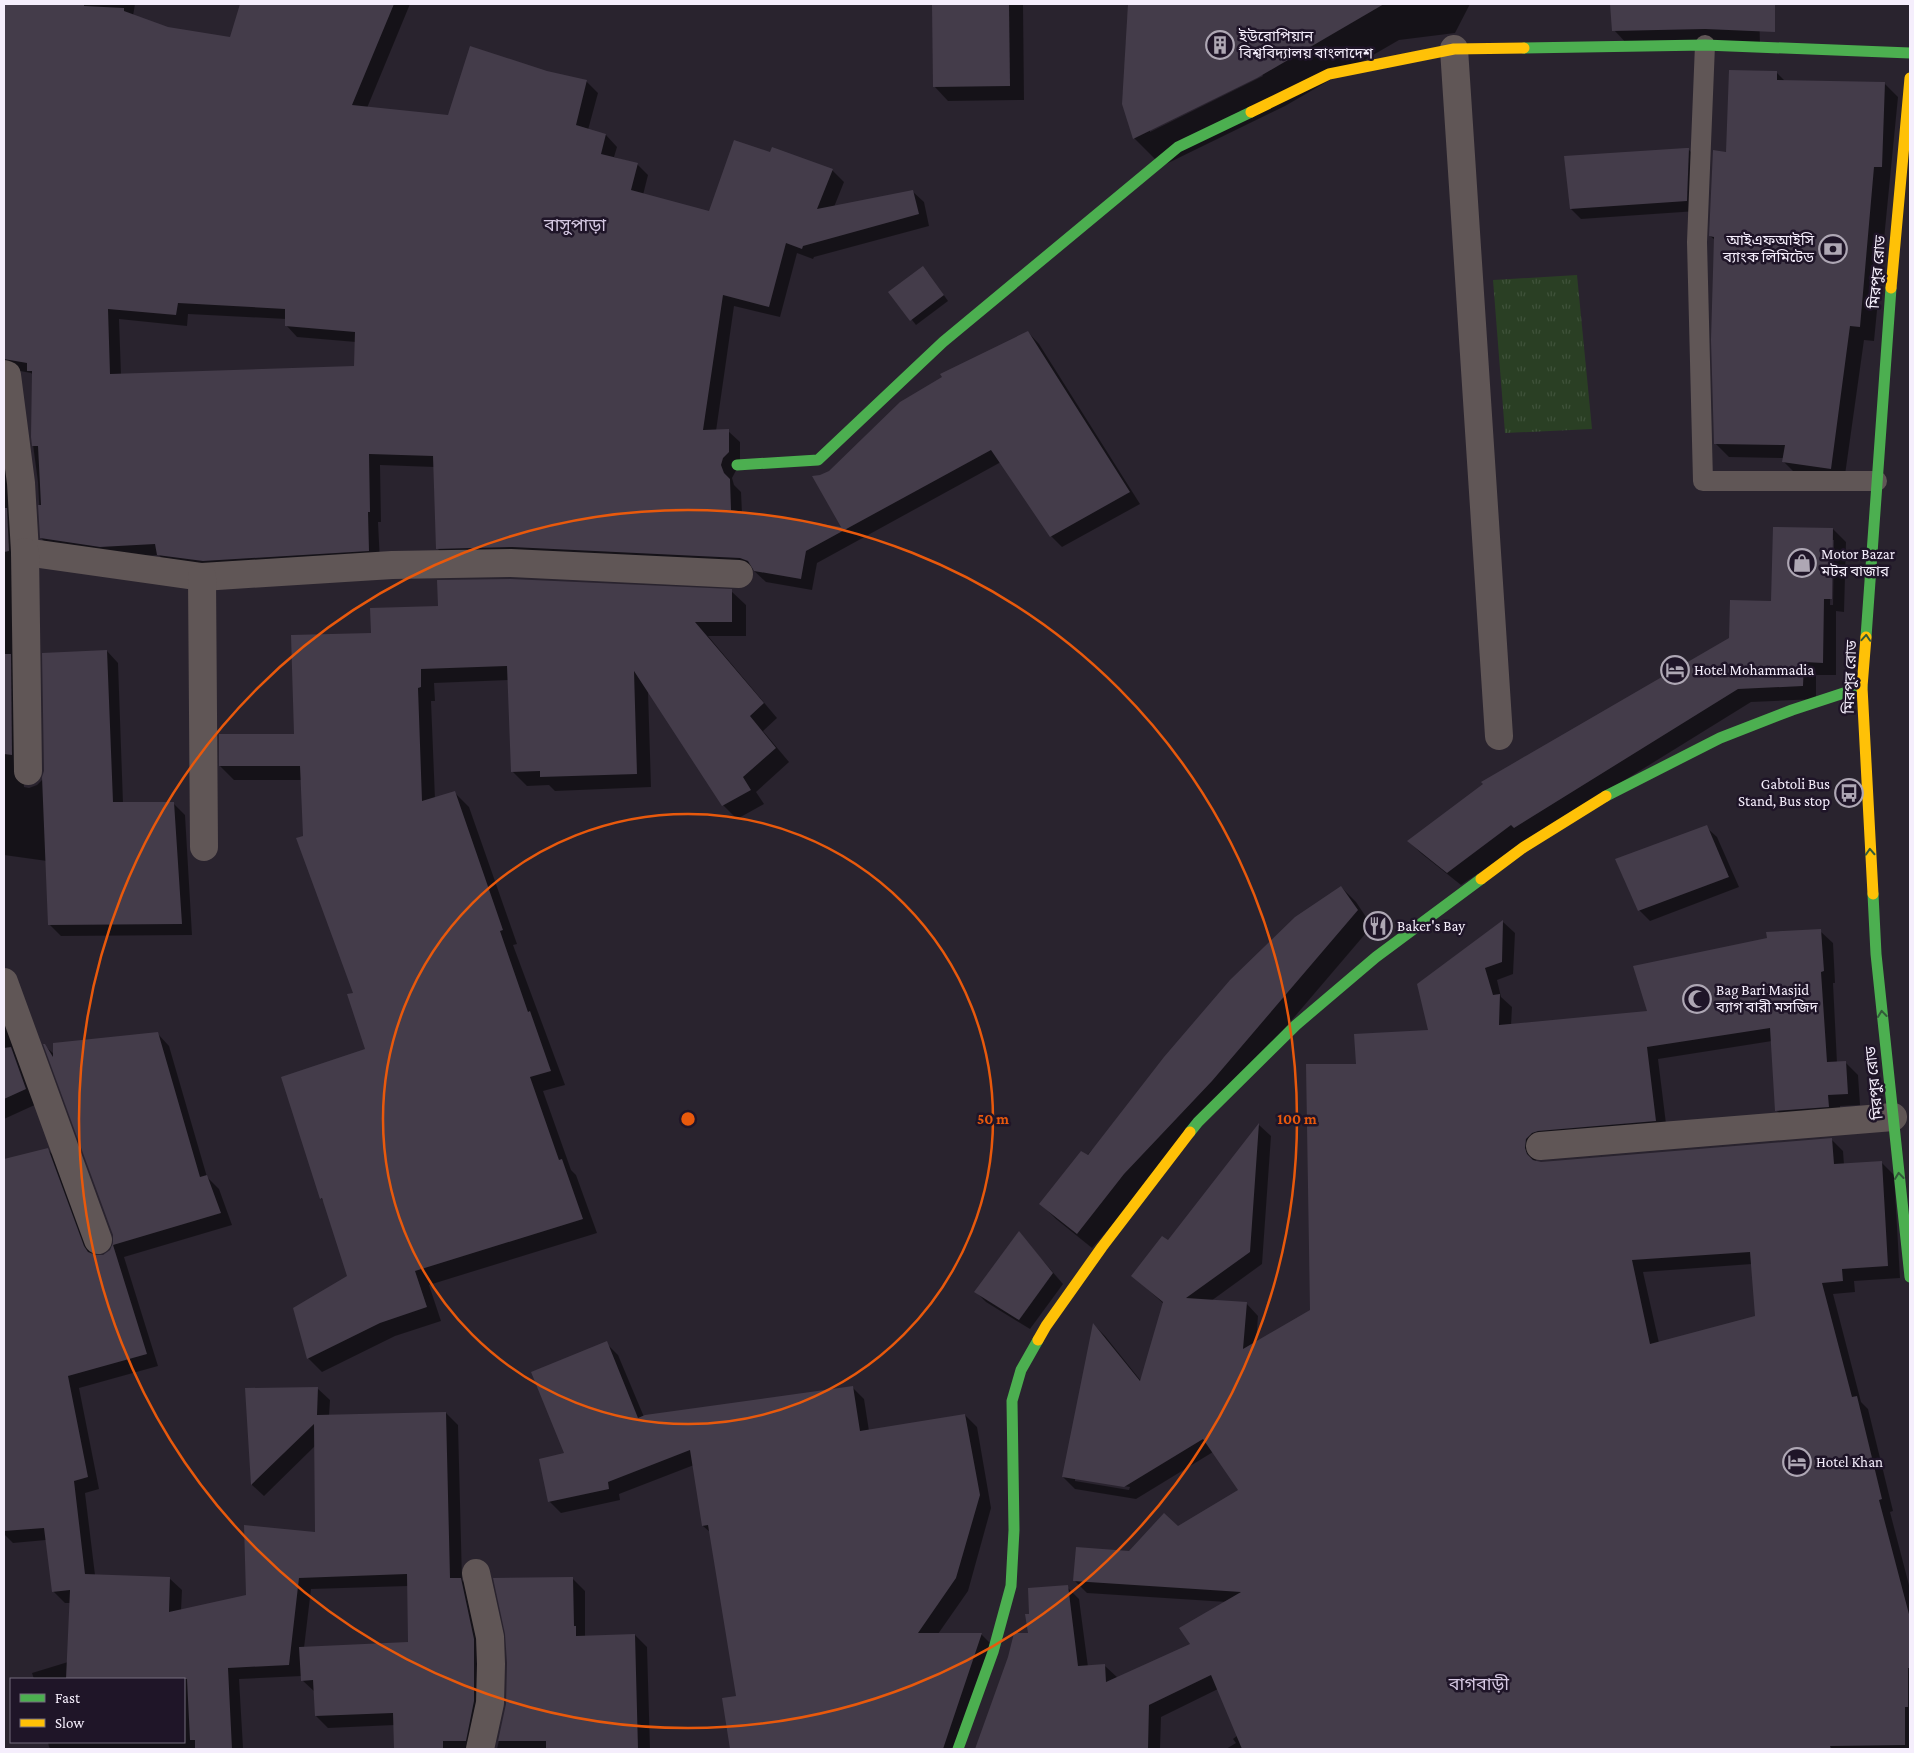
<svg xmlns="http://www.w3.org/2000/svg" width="1914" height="1753" font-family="'Crimson Pro','Noto Sans Bengali',serif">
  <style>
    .park { fill: url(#park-tufts) }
    .shadow { fill: #0007; fill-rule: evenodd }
    .building { fill: #443c4a; fill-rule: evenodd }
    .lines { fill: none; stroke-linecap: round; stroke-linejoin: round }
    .lane { stroke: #605656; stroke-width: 20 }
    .street { stroke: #605656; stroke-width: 28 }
    .fast { stroke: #4caf50; stroke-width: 11 }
    .slow { stroke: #ffc107; stroke-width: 11 }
    .oneway { stroke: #335a3a }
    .ring { fill: none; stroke: #e8590c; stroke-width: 2.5 }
    .labels { text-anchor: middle; stroke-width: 5; stroke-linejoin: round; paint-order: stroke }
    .poi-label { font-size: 15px; fill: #f5eefc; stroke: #1f1528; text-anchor: start }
    .street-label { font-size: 15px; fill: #f5eefc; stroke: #1f1528 }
    .quarter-label { font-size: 18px; fill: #d5c8e2; stroke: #1f1528 }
    .centre { fill: #e8590c; stroke: #1f1528; stroke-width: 2.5 }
    .ring-label { font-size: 15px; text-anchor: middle; font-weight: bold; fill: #e8590c; stroke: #1f1528; stroke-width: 5; stroke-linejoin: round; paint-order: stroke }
  </style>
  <defs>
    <pattern id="park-tufts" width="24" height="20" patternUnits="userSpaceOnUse" patternTransform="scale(1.25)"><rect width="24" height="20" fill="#2a3f24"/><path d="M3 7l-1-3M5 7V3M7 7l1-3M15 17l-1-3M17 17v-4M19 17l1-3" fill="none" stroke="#3f523a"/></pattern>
  </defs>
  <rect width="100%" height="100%" fill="#29232e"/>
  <path class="park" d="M1577 275 1592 429 1505 433 1493 280Z"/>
  <g class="shadow">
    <path d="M4 4H135L133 16 167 28 231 39 241 4H410L367 108 449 117 547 72 586 81 598 93 588 130 606 135 617 147 614 157 637 164 648 175 643 195 710 213 832 170 844 182 834 207 912 191 924 202 929 226 814 257 813 259 797 253 780 317 734 306 716 431H728L740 442V463L732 478 734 485 741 492 742 513 843 529 830 472 1028 332 1039 344 1140 504 1062 547 1051 536 1001 462 817 563 812 590 766 582 752 569 524 558 448 559 437 548 434 467 380 465 381 522H378L380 562 169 566 159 555 112 558 52 549 41 538 38 482 32 437 33 375 31 373 4 368ZM188 314 286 319V325L297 337 356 342 355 367 121 375 119 319 187 326Z"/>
    <path d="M933 4H1023L1024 100 948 101 934 86Z"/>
    <path d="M1130 4H1470L1455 33 1399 40 1285 106 1162 166 1134 138 1129 9ZM1262 74 1263 76 1150 132V129Z"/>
    <path d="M1612 4H1759L1760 45H1628L1614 30Z"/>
    <path d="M1776 72 1785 81 1884 83 1898 97 1874 341 1864 340 1844 482 1798 476 1784 462V458L1729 457 1715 443V240L1710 236 1727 153Z"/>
    <path d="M1688 149 1699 160 1697 211 1581 219 1571 209Z"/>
    <path d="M928 273 948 301 916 325 890 292Z"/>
    <path d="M4 469 14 480 24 787 29 788 37 785 42 780 107 651 118 663 123 803 174 804 185 815 192 935 61 936 49 924 47 861 4 855Z"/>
    <path d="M1833 529 1846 542 1844 612 1836 611V675H1816V699L1751 702 1528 840 1461 885 1422 854 1409 842 1731 639 1773 602ZM1832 540H1834L1833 605H1830Z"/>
    <path d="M731 591 746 605V636H708L777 718 763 731 789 762 756 792 764 804 737 819 723 805 648 690 651 787 555 791 549 785 527 786 512 771 509 680 434 683 435 701H431L435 799 455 793 469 807 517 944 513 945 565 1085 543 1091 571 1170 576 1175 597 1233 429 1285 441 1321 395 1336 322 1372 308 1358 349 1277 324 1202 321 1198 367 1050 355 993 304 837 302 780H234L220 766 295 735 373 634 439 607Z"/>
    <path d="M1706 827 1717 837 1739 887 1650 921 1639 910Z"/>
    <path d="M1341 887 1356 902 1372 926 1227 1096 1092 1248 1056 1219 1041 1204Z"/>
    <path d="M1503 922 1515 933 1513 974 1497 980 1501 997 1512 1007 1511 1026 1649 1012 1820 931 1833 943 1835 983H1833L1837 1063H1846L1858 1075 1860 1105 1840 1106 1841 1118 1788 1123 1776 1110 1772 1041 1658 1059 1667 1132 1538 1151 1536 1161 1541 1163 1831 1139 1843 1151 1844 1165 1882 1163 1894 1175 1900 1278 1854 1281 1855 1292 1833 1294 1861 1402 1868 1409 1893 1511 1890 1512 1910 1589V1749H1226L1236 1743 1233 1739 1238 1735 1218 1689 1161 1717 1160 1749H976L1009 1658 1029 1634 1030 1615 1067 1587 1079 1599 1088 1667 1105 1666 1118 1678 1192 1645 1227 1602 1087 1593 1075 1581 1178 1527 1240 1491 1213 1452 1136 1499 1075 1489 1063 1477 1094 1325 1105 1336 1141 1381 1164 1304 1133 1276 1168 1242 1259 1125 1271 1136 1262 1264 1211 1301 1246 1303 1258 1316 1256 1343 1311 1311 1357 1065 1430 1031 1418 984ZM1752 1264 1757 1317 1659 1343 1643 1272ZM1075 1478 1130 1487 1129 1490 1075 1481Z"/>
    <path d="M4 1023 24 1062 39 1103 4 1119Z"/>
    <path d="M157 1033 169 1046 207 1177 219 1189 232 1225 124 1257 158 1366 79 1388 99 1489 85 1493 95 1575 169 1578 182 1590 181 1611 248 1596 316 1534 315 1446 264 1496 252 1485 246 1389 317 1388 330 1400 329 1416 446 1413 458 1425 462 1580 473 1591 486 1652 478 1749H395V1725L328 1728 316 1716 315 1692 302 1680V1676L239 1679 243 1748 259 1749H51L49 1747 48 1742H184V1679H34L32 1673 68 1662 71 1603H65L53 1591 46 1540 13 1543 4 1534V1280L12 1279 4 1257V1160L47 1149 59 1161 94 1256H104L111 1250 115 1242 114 1234 45 1046 55 1055ZM408 1586 409 1643 304 1648 311 1589Z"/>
    <path d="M1019 1233 1063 1284 1030 1329 986 1302 976 1292Z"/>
    <path d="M606 1343 618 1355 644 1417 852 1387 864 1399 869 1431 965 1415 977 1427 991 1508 968 1591 938 1634H981L993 1646 957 1749H731L723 1699 737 1697 711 1533 703 1526 694 1465 619 1494 620 1500 561 1513 549 1501Z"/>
    <path d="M573 1579 585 1591V1637L635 1635 647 1647 650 1749H497L507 1706V1636Z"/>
  </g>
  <g class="building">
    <path d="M4 4H84V6L124 8V11L168 27 230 37 240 4H394L352 105 448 115 470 46 547 71 587 80 576 125 606 134 601 154 638 163 631 190 709 211 734 140 770 152 772 147 833 169 817 209 913 190 919 214 803 246 802 249 786 243 769 307 723 295 703 430 729 429V452L723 458 721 465 724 473 730 479 731 510 841 527 812 476 820 475 829 471 900 402 942 377 940 374 1028 331 1130 492 1050 537 991 450 806 551 801 579 754 571 748 561 740 558 512 547 436 549 433 456 369 454 370 512H368L369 551 203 561 157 555 155 544 100 547 40 538 38 505H41L38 446H32L31 437 32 371H27V363L4 359ZM178 303 285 309V326L355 332 354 366 110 374 108 309 176 315Z"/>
    <path d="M932 4H1009L1010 86 933 87Z"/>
    <path d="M1128 4H1384L1257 78 1133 139 1122 104Z"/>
    <path d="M1610 4H1775V32L1705 29 1612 31Z"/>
    <path d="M1729 70 1777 71V80L1885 82 1882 167H1874L1860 327 1850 326 1831 469 1782 462 1785 445 1714 444 1711 340 1714 237 1709 236 1713 150 1726 152Z"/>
    <path d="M1686 148H1689L1687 201 1570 209 1564 156Z"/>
    <path d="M923 266 944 295 910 321 888 292Z"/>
    <path d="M4 508H7L9 551 4 552Z"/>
    <path d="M1773 527 1833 528 1832 599H1824L1823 663 1804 662 1803 686 1738 689 1514 828 1511 825 1447 873 1407 841 1483 784 1481 782 1729 638 1730 600 1771 601Z"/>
    <path d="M511 579 732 589V622H695L764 703 750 716 776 748 743 777 751 790 722 806 634 671 637 774 540 777V771L511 772 507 666 421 669V687L418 688 422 801 455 791 503 930 500 931 528 1012 530 1011 551 1071 530 1077 559 1160 562 1159 583 1219 415 1271 427 1307 380 1323 307 1359 293 1308 347 1276 322 1198 320 1199 281 1077 365 1049 347 994 353 993 296 838 303 836 300 766H219V734H294L291 635 371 633 370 608 438 606 437 580Z"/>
    <path d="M107 650 113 802H174L182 924 48 925 42 777 44 771 42 653Z"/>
    <path d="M4 654H11L12 755 4 754Z"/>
    <path d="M1707 825 1729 877 1638 911 1615 859Z"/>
    <path d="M1341 886 1358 910 1212 1081 1124 1174 1077 1234 1039 1204 1081 1151 1088 1155 1164 1057 1230 980 1295 917Z"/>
    <path d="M1503 920 1502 962 1485 968 1493 995 1500 994 1499 1025 1647 1011 1633 966 1767 938 1766 932 1821 929 1824 971 1821 972 1827 1062 1846 1061 1848 1094 1828 1095 1829 1107 1775 1111 1770 1028 1647 1047 1656 1121 1538 1131 1532 1133 1526 1139 1525 1148 1527 1154 1533 1160 1541 1162 1832 1138 1834 1164 1882 1161 1888 1266 1842 1269 1843 1281 1822 1283 1852 1397 1857 1396 1882 1499 1879 1500 1910 1618V1668H1908V1707H1905V1745L1830 1746 1831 1749H1242L1211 1675 1149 1705 1148 1749H975L1008 1657 1014 1633H1028L1025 1614H1029L1028 1588 1068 1585 1078 1666 1105 1664 1106 1682 1190 1644 1179 1628 1241 1592 1073 1581 1076 1547 1129 1551 1164 1513 1178 1526 1238 1490 1203 1439 1124 1487 1062 1477 1093 1323 1140 1381 1163 1302 1131 1276 1162 1236 1168 1240 1259 1123 1250 1252 1186 1298 1247 1302 1243 1349 1310 1310 1306 1064H1356L1354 1034 1428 1030 1417 984ZM1750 1252 1755 1316 1650 1344 1632 1260Z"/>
    <path d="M158 1032 200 1177 207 1175 221 1213 113 1245 147 1354 68 1376 88 1477 74 1481 85 1574 170 1577 169 1612 246 1595 244 1525 315 1532 314 1424 251 1485 245 1388 318 1387 317 1415 446 1412 450 1578H461L474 1639V1701L466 1741H443V1749H394L393 1713 315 1716 313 1680 301 1681 299 1647 408 1642 407 1574 299 1578 289 1665 228 1668 232 1749H195V1740H190L187 1679H66L70 1590 52 1592 44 1528 4 1531V1159L48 1148 84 1246 88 1252 96 1255H103L110 1250 113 1243V1235L43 1044H45L53 1057V1043Z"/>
    <path d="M11 1047 26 1089 4 1099V1048Z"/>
    <path d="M1019 1231 1053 1273 1019 1320 974 1292Z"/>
    <path d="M607 1341 638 1418 645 1415 853 1386 860 1431 965 1414 980 1495 956 1578 918 1633H982L943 1749H730L722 1698 736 1696 708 1525 702 1526 690 1450 608 1482 609 1489 548 1502 539 1459 564 1453 531 1372Z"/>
    <path d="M573 1577 574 1626H576V1636L635 1634 638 1749H546V1741H498L506 1704 507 1663 505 1634 493 1578Z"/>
  </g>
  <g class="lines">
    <path class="lane" d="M1705 45 1697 242 1703 481H1877"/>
    <g class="street">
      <path d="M1454 49 1499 736"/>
      <path d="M4 374 7 375 21 483 25 552 202 577 392 565 511 563 739 574"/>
      <path d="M25 552 28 771"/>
      <path d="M202 577 204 847"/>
      <path d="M4 982 98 1240"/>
      <path d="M1540 1146 1893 1117"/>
      <path d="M476 1573 490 1637 491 1664 490 1703 480 1749"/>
    </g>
    <g class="fast">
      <path d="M1524 48 1705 45 1910 53"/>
      <path d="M737 465 818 460 943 342 1178 147 1251 112"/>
      <path d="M1866 637 1891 288"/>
      <path d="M1606 796 1720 738 1792 710 1862 687"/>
      <path d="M1873 894 1876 954 1910 1277"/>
      <path d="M1190 1132 1198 1122 1296 1025 1376 957 1481 879"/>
      <path d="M958 1749 993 1652 1011 1586 1014 1530 1012 1401 1021 1370 1038 1340"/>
    </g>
    <g class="slow">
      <path d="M1251 112 1329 74 1454 49 1524 48"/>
      <path d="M1891 288 1910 78"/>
      <path d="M1866 637 1862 687 1873 894"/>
      <path d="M1481 879 1524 847 1606 796"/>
      <path d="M1038 1340 1046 1326 1102 1247 1190 1132"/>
    </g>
  </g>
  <defs><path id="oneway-chevron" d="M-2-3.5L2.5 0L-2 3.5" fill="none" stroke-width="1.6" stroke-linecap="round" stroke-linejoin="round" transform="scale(1.25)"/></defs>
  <g class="oneway">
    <use href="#oneway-chevron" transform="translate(1866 638) rotate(-86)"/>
    <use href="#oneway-chevron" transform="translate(1870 852) rotate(-93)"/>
    <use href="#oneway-chevron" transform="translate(1882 1014) rotate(-96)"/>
    <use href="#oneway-chevron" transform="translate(1899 1176) rotate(-96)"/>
  </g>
  <g class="ring">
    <circle cx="688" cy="1119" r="305"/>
    <circle cx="688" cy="1119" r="609"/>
  </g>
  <defs>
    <symbol id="building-ring" viewBox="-11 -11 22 22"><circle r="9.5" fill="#1f1528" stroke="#aea7b4" stroke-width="1.5"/><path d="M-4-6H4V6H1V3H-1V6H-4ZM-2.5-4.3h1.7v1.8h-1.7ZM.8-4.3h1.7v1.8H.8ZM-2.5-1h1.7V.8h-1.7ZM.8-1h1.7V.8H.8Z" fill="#aea7b4"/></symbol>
    <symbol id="bank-ring" viewBox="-11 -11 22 22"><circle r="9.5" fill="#1f1528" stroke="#aea7b4" stroke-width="1.5"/><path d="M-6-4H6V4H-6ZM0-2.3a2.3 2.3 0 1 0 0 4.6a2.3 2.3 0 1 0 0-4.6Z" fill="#aea7b4"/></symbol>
    <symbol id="shop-ring" viewBox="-11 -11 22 22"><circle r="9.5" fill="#1f1528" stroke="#aea7b4" stroke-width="1.5"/><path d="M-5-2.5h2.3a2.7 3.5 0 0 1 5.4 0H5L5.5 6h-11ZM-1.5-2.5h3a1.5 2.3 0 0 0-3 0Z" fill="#aea7b4"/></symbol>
    <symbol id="hotel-ring" viewBox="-11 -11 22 22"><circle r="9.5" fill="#1f1528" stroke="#aea7b4" stroke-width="1.5"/><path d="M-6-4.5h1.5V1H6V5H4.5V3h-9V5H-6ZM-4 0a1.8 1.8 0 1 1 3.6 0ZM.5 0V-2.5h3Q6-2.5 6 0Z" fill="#aea7b4"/></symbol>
    <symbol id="bus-ring" viewBox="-11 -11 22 22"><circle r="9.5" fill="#1f1528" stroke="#aea7b4" stroke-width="1.5"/><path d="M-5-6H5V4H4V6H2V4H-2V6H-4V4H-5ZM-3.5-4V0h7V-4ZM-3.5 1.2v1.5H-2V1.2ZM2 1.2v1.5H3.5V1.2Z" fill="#aea7b4"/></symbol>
    <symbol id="restaurant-ring" viewBox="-11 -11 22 22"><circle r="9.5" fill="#1f1528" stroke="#aea7b4" stroke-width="1.5"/><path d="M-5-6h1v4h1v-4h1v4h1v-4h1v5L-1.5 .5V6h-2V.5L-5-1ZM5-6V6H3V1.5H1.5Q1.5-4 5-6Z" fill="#aea7b4"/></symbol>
    <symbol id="mosque-ring" viewBox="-11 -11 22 22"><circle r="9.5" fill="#1f1528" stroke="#aea7b4" stroke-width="1.5"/><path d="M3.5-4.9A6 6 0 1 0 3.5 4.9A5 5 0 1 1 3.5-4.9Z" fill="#aea7b4"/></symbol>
  </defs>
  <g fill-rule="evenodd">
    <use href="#building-ring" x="1204" y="29" width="32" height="32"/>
    <use href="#bank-ring" x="1817" y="233" width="32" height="32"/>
    <use href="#shop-ring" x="1786" y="547" width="32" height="32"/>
    <use href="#hotel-ring" x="1659" y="654" width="32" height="32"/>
    <use href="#bus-ring" x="1833" y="777" width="32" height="32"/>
    <use href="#restaurant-ring" x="1362" y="910" width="32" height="32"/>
    <use href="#mosque-ring" x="1681" y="983" width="32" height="32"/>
    <use href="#hotel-ring" x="1781" y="1446" width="32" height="32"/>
  </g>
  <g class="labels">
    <g class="poi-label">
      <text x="1239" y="41">ইউরোপিয়ান<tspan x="1239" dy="17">বিশ্ববিদ্যালয় বাংলাদেশ</tspan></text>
      <text x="1814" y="245" text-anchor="end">আইএফআইসি<tspan x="1814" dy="17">ব্যাংক লিমিটেড</tspan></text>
      <text x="1821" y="559">Motor Bazar<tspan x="1821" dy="17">মটর বাজার</tspan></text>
      <text x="1694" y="675">Hotel Mohammadia</text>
      <text x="1830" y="789" text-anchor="end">Gabtoli Bus<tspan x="1830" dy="17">Stand, Bus stop</tspan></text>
      <text x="1397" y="931">Baker's Bay</text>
      <text x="1716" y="995">Bag Bari Masjid<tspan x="1716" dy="17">ব্যাগ বারী মসজিদ</tspan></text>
      <text x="1816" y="1467">Hotel Khan</text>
    </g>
    <g class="street-label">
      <text transform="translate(1877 272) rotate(-85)" y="5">মিরপুর রোড</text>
      <text transform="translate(1850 677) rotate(-88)" y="5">মিরপুর রোড</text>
      <text transform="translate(1874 1083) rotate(-96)" y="5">মিরপুর রোড</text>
    </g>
    <g class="quarter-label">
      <text x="575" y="231">বাসুপাড়া</text>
      <text x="1479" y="1690">বাগবাড়ী</text>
    </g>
  </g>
  <circle cx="688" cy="1119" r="8" class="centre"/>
  <g class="ring-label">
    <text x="993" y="1124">50 m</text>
    <text x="1297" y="1124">100 m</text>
  </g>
  <rect width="1914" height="1753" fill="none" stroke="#f5eefc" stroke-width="10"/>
  <rect x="10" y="1678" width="175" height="65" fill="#1f1528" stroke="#756c7d"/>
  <rect x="20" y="1694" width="25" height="8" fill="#4caf50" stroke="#756c7d"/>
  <text x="55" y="1703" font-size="15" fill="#f5eefc">Fast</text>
  <rect x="20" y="1719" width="25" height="8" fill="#ffc107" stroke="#756c7d"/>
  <text x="55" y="1728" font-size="15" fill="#f5eefc">Slow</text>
</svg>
